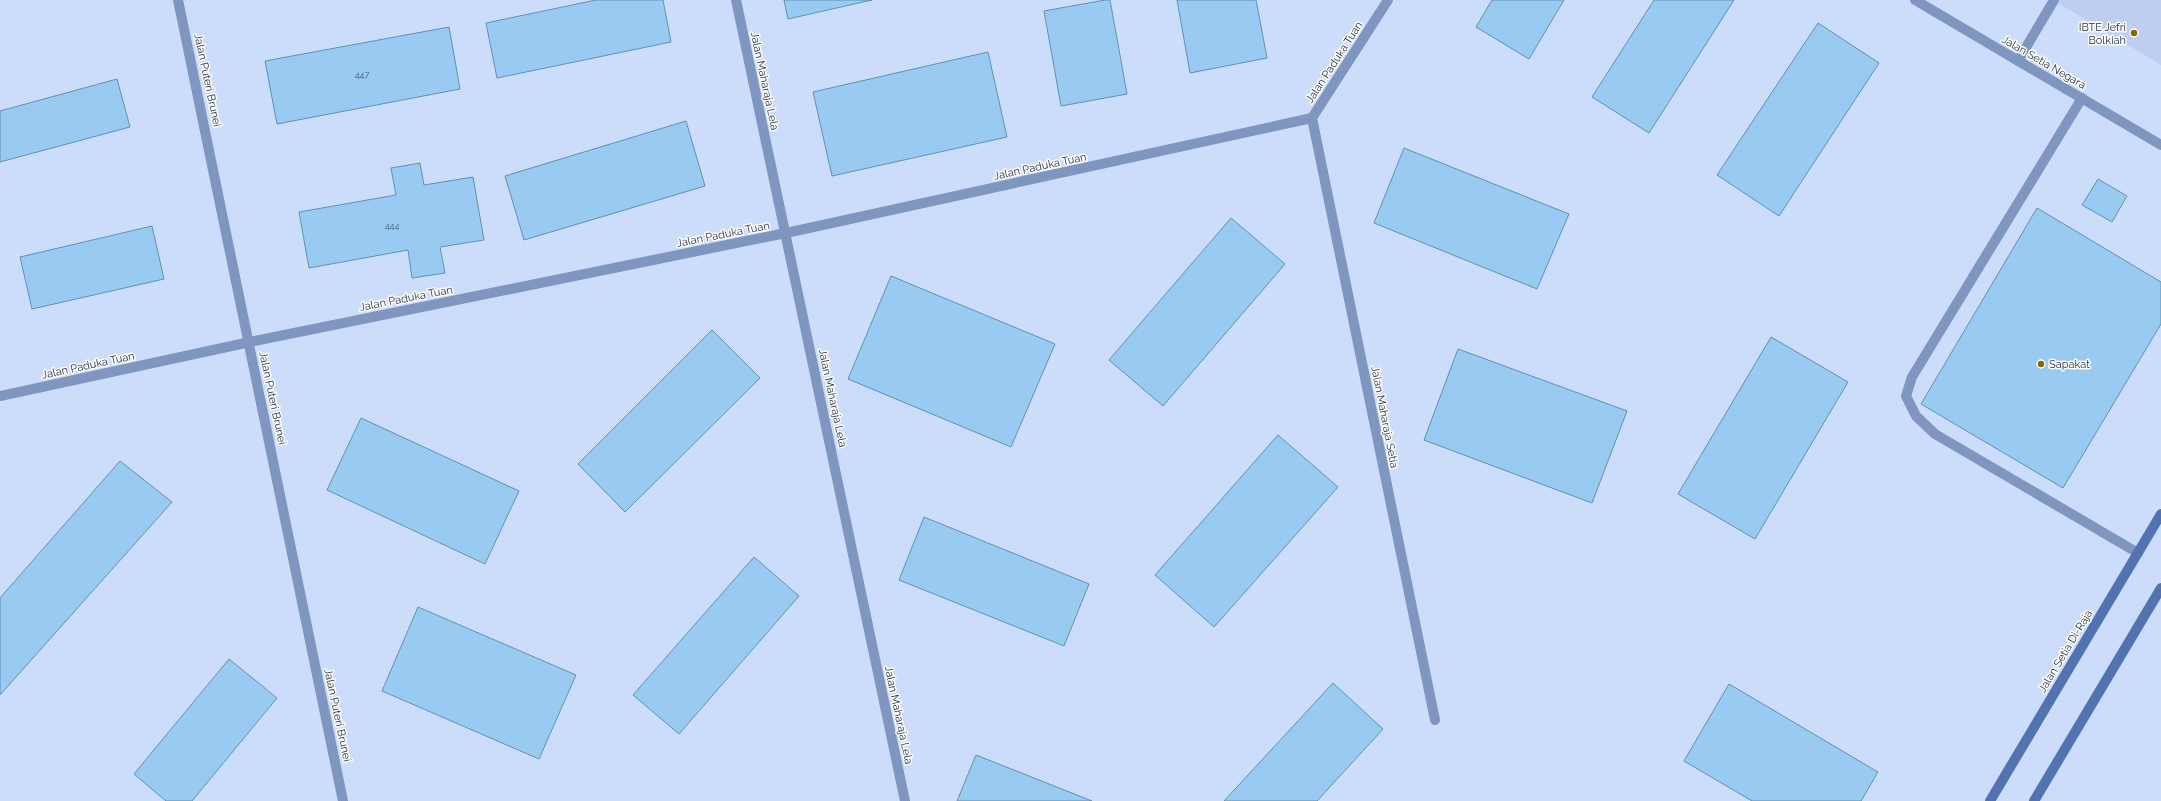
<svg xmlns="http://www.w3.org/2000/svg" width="2161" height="801" font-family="Raleway,sans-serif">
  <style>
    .built { fill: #bdcef0 }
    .building { fill: #99caf1; stroke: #6190b5 }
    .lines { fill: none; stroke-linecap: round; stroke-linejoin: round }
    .service { stroke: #7f96c0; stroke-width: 10 }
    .minor { stroke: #7f96c0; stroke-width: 10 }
    .secondary { stroke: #5373b0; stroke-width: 10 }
    .poi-dot { fill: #8a6504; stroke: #fdfdfd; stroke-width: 1.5 }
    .labels { text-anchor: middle; stroke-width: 3; stroke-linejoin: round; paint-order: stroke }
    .number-label { font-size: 9px; fill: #445770 }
    .poi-label { font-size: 11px; fill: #273145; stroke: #fdfdfd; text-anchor: end }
    .street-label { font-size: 11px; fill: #273145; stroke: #fdfdfd }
  </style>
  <rect width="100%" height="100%" fill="#ccddfb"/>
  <path class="built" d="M2053 0H2161V65Z"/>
  <g class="building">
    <path d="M596 0H663L671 42 497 78 486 23Z"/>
    <path d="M784 0H872L788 19Z"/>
    <path d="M1105 0H1110L1127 94 1061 106 1044 11Z"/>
    <path d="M1177 0H1256L1267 58 1190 73Z"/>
    <path d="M1492 0H1564L1529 59 1476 27Z"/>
    <path d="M1654 0H1734L1649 133 1592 97Z"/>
    <path d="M1818 23 1879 63 1779 216 1717 175Z"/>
    <path d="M449 27 460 89 277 124 265 61Z"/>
    <path d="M988 52 1007 137 832 176 813 92Z"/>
    <path d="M117 79 130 127 0 162V111Z"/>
    <path d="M686 121 705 186 524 240 505 176Z"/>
    <path d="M1404 148 1569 214 1537 289 1374 223Z"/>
    <path d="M420 163 424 185 473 177 484 240 440 247 445 273 412 278 408 250 309 268 299 212 396 195 391 168Z"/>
    <path d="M2098 179 2127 196 2112 222 2082 205Z"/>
    <path d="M2037 208 2161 282V324L2063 488 1921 404Z"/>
    <path d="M1231 218 1285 264 1163 406 1109 360Z"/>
    <path d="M152 226 164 279 32 309 20 257Z"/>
    <path d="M891 276 1055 344 1011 447 848 379Z"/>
    <path d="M712 330 760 378 625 512 578 464Z"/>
    <path d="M1771 337 1848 382 1755 539 1678 494Z"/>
    <path d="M1458 349 1627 411 1592 503 1424 440Z"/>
    <path d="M361 418 519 491 485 564 327 490Z"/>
    <path d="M1278 435 1338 487 1214 627 1155 575Z"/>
    <path d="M120 461 172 502 0 695V598Z"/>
    <path d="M924 517 1089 584 1064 646 899 580Z"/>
    <path d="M754 557 799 596 679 734 633 695Z"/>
    <path d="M418 607 576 675 539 759 382 691Z"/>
    <path d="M229 659 277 698 192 801H166L134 774Z"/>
    <path d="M1333 683 1383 729 1317 801H1224Z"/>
    <path d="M1729 684 1878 772 1861 801H1752L1684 761Z"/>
    <path d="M976 755 1092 801H957Z"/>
  </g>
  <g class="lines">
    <g class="service">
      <path d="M2018 61 2054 0"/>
      <path d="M2082 98 1912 377 1906 396 1916 416 1935 434 2138 553"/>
    </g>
    <g class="minor">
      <path d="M178 0 343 801"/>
      <path d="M736 0 905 801"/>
      <path d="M1915 0 2161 145"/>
      <path d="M1312 118 1435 720"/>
      <path d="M0 396 250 342 786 233 1312 118 1388 0"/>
    </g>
    <g class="secondary">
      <path d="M1990 801 2161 514"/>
      <path d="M2034 801 2161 588"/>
    </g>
  </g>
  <g class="poi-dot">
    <circle cx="2134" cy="33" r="4"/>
    <circle cx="2041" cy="364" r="4"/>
  </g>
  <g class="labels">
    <g class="number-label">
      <text x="362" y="78">447</text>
      <text x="392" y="229">444</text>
    </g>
    <g class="poi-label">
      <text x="2126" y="31">IBTE Jefri<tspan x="2126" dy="13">Bolkiah</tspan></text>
      <text x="2049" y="368" text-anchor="start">Sapakat</text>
    </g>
    <g class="street-label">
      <text transform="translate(1334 62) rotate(-57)" y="4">Jalan Paduka Tuan</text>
      <text transform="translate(2044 62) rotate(30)" y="4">Jalan Setia Negara</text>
      <text transform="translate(208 80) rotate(78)" y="4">Jalan Puteri Brunei</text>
      <text transform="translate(765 81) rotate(78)" y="4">Jalan Maharaja Lela</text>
      <text transform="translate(1040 166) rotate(-12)" y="4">Jalan Paduka Tuan</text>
      <text transform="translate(723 234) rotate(-11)" y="4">Jalan Paduka Tuan</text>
      <text transform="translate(406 298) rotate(-11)" y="4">Jalan Paduka Tuan</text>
      <text transform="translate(88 365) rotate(-12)" y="4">Jalan Paduka Tuan</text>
      <text transform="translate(273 398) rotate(78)" y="4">Jalan Puteri Brunei</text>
      <text transform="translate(833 398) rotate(78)" y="4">Jalan Maharaja Lela</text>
      <text transform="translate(1385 417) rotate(79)" y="4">Jalan Maharaja Setia</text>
      <text transform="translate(2065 651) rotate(-59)" y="4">Jalan Setia Di-Raja</text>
      <text transform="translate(338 715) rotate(78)" y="4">Jalan Puteri Brunei</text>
      <text transform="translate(899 715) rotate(78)" y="4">Jalan Maharaja Lela</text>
    </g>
  </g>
</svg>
